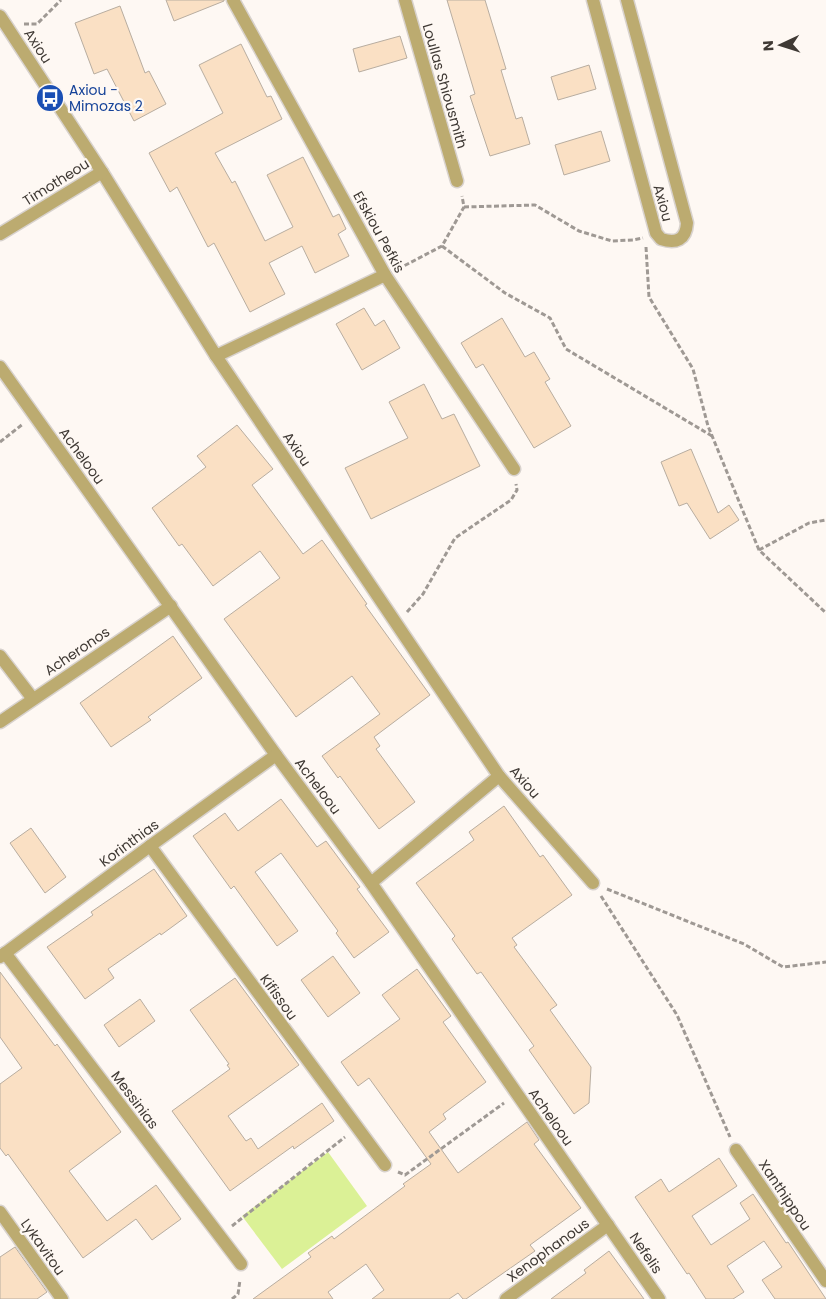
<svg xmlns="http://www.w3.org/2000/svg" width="826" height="1299" font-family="Poppins,sans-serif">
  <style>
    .green { fill: #dbf196 }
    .building { fill: #fae0c4; stroke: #b8ada0 }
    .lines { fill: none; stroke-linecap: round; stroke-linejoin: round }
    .minor-casing { stroke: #d8d2cd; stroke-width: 15 }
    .path { stroke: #9f9994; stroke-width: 3; stroke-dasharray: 5 2.5; stroke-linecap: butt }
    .minor { stroke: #bcab70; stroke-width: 12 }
    .labels { text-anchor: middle; stroke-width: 4.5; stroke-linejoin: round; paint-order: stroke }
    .street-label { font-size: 14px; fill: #3f3934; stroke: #fef8f3 }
    .transit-label { font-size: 14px; fill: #164399; stroke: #fef8f3; text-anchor: start }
  </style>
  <rect width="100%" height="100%" fill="#fef8f3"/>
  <path class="green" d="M328 1152 367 1206 282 1269 242 1216Z"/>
  <g class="building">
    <path d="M166 0H224V1L174 21Z"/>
    <path d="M447 0H485L506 69 501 70 516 119 522 117 530 144 490 156 470 96 475 94Z"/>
    <path d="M120 6 145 73 149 71 166 104 134 121 107 69 94 74 75 23Z"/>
    <path d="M400 36 407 58 359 72 353 49Z"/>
    <path d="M241 44 267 97 271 96 282 119 215 153 232 183 235 181 265 241 293 227 267 175 303 157 333 217 339 214 346 229 338 234 349 256 315 273 302 246 269 263 285 294 250 312 214 243 208 247 177 187 170 192 149 153 223 113 199 65Z"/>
    <path d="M589 65 596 89 558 100 551 77Z"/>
    <path d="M601 131 610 161 564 175 555 145Z"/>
    <path d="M364 308 375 326 384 320 400 348 362 370 336 324Z"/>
    <path d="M502 318 525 357 534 352 550 379 545 382 571 426 534 448 483 364 476 368 461 343Z"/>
    <path d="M424 384 442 419 454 414 480 466 371 519 345 468 408 438 389 402Z"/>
    <path d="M237 425 273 469 252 485 303 554 322 540 367 604 365 605 430 695 374 737 380 746 376 749 415 802 379 829 340 776 338 778 322 756 380 714 352 676 296 717 224 619 280 578 260 551 213 586 182 544 179 546 152 508 206 467 197 456Z"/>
    <path d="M691 449 718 513 729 505 739 520 710 539 687 503 679 506 661 462Z"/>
    <path d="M173 636 202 678 148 717 151 720 111 747 80 703Z"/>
    <path d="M281 799 317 847 326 841 360 887 357 889 389 932 354 958 336 933 338 931 281 853 255 872 298 931 277 946 234 886 231 889 193 836 225 813 238 831Z"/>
    <path d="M504 806 540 857 543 855 572 895 512 938 517 945 514 947 557 1005 550 1010 591 1067 589 1103 574 1114 529 1050 534 1046 481 972 477 974 452 939 455 936 416 883 474 840 469 832Z"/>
    <path d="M31 828 66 877 45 893 10 843Z"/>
    <path d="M154 869 187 916 161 935 160 933 108 969 114 978 85 999 47 947 93 915 91 912Z"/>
    <path d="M333 956 360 993 328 1017 301 980Z"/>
    <path d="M417 969 451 1016 443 1022 486 1082 443 1114 446 1119 429 1132 458 1173 527 1122 539 1140 534 1144 581 1208 530 1245 535 1251 466 1299H463L458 1293 449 1299H372L384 1290 366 1264 328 1292 333 1299H253L311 1257 308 1253 332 1236 334 1239 405 1186 403 1184 431 1164 369 1078 358 1086 341 1062 400 1019 382 995Z"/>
    <path d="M0 972 55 1046 57 1044 121 1132 69 1171 107 1221 156 1185 181 1219 152 1240 136 1219 83 1258 8 1154 6 1156 0 1148V1084L22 1068 0 1037Z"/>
    <path d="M235 978 299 1065 228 1116 246 1141 251 1138 258 1149 322 1103 334 1121 294 1149 293 1146 230 1191 172 1111 230 1069 227 1065 229 1064 190 1010Z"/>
    <path d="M140 999 155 1021 119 1047 104 1025Z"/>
    <path d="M719 1158 737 1186 692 1216 711 1245 750 1219 740 1203 753 1194 786 1243 788 1242 826 1299H775L762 1280 782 1267 764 1241 727 1266 744 1292 733 1299H706L689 1273 687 1274 635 1197 661 1179 669 1192Z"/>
    <path d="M15 1247 47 1292 37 1299H0V1257Z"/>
    <path d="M609 1251 644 1299H551L586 1273 584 1270Z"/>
  </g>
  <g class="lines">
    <defs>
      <g id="minor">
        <path d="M233 0 385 275 514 469"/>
        <path d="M405 0 457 181"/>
        <path d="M593 0 656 233 661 239C676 244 686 240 687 223L627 0"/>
        <path d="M0 16 102 172 216 356 499 776 593 883"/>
        <path d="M0 234 102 172"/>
        <path d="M216 356 385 275"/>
        <path d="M0 367 276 755 371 883 659 1299"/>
        <path d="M0 656 33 699"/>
        <path d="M0 722 171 606"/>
        <path d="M150 846 385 1165"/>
        <path d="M371 883 499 776"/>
        <path d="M5 953 241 1264"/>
        <path d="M0 957 150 846 276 755"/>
        <path d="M736 1150 826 1281"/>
        <path d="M0 1212 62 1299"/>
        <path d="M506 1299 608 1225"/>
      </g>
    </defs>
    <use href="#minor" class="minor-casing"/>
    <g class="path">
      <path d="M24 24H37L61 0"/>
      <path d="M464 207 535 205 579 231 612 241 633 240 643 238"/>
      <path d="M442 246 505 293 550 318 566 349 712 436"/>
      <path d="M646 247 649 297 693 369 708 426 759 550 826 613"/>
      <path d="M398 269 442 246 464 207 462 196"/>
      <path d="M0 442 23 424"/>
      <path d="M759 550 809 523 826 520"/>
      <path d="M407 612 423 594 455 538 511 500 517 490 516 484"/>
      <path d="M607 889 744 944 783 967 826 962"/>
      <path d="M601 896 677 1015 730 1137"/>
      <path d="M398 1172 405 1175 504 1103"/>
      <path d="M232 1226 345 1137"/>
      <path d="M232 1299 238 1294 240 1280"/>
    </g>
    <use href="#minor" class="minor"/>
  </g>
  <defs>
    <symbol id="bus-disc" viewBox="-11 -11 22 22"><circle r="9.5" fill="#1a4fb4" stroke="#fef8f3"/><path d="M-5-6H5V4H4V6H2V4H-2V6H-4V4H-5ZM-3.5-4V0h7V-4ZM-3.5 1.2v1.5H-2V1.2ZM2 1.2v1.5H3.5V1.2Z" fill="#fff"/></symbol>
  </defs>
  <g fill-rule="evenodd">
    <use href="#bus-disc" x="34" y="82" width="32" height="32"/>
  </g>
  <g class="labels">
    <g class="street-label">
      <text transform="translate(38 46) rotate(57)" y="5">Axiou</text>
      <text transform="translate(445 86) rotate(74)" y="5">Loullas Shiousmith</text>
      <text transform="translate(56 182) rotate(-32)" y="5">Timotheou</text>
      <text transform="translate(663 203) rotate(75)" y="5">Axiou</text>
      <text transform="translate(379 232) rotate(61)" y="5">Efskiou Pefkis</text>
      <text transform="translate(297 449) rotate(56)" y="5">Axiou</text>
      <text transform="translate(82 456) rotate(54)" y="5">Acheloou</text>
      <text transform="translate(77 651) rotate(-34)" y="5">Acheronos</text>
      <text transform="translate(525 782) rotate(49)" y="5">Axiou</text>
      <text transform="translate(318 786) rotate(53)" y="5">Acheloou</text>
      <text transform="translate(129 843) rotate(-36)" y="5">Korinthias</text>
      <text transform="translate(279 997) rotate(54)" y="5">Kifissou</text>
      <text transform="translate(135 1100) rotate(53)" y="5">Messinias</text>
      <text transform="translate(551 1117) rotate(55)" y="5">Acheloou</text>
      <text transform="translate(785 1195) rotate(56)" y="5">Xanthippou</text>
      <text transform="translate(43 1247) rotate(55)" y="5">Lykavitou</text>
      <text transform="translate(548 1250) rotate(-36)" y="5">Xenophanous</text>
      <text transform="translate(646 1253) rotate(56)" y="5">Nefelis</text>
    </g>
    <g class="transit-label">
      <text x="69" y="95">Axiou -<tspan x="69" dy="16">Mimozas 2</tspan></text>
    </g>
  </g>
  <g transform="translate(781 45) rotate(266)" stroke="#fef8f3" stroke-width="4" paint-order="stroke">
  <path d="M0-4L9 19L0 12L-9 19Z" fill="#3f3934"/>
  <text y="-8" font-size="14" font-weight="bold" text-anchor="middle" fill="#3f3934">N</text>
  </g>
</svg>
